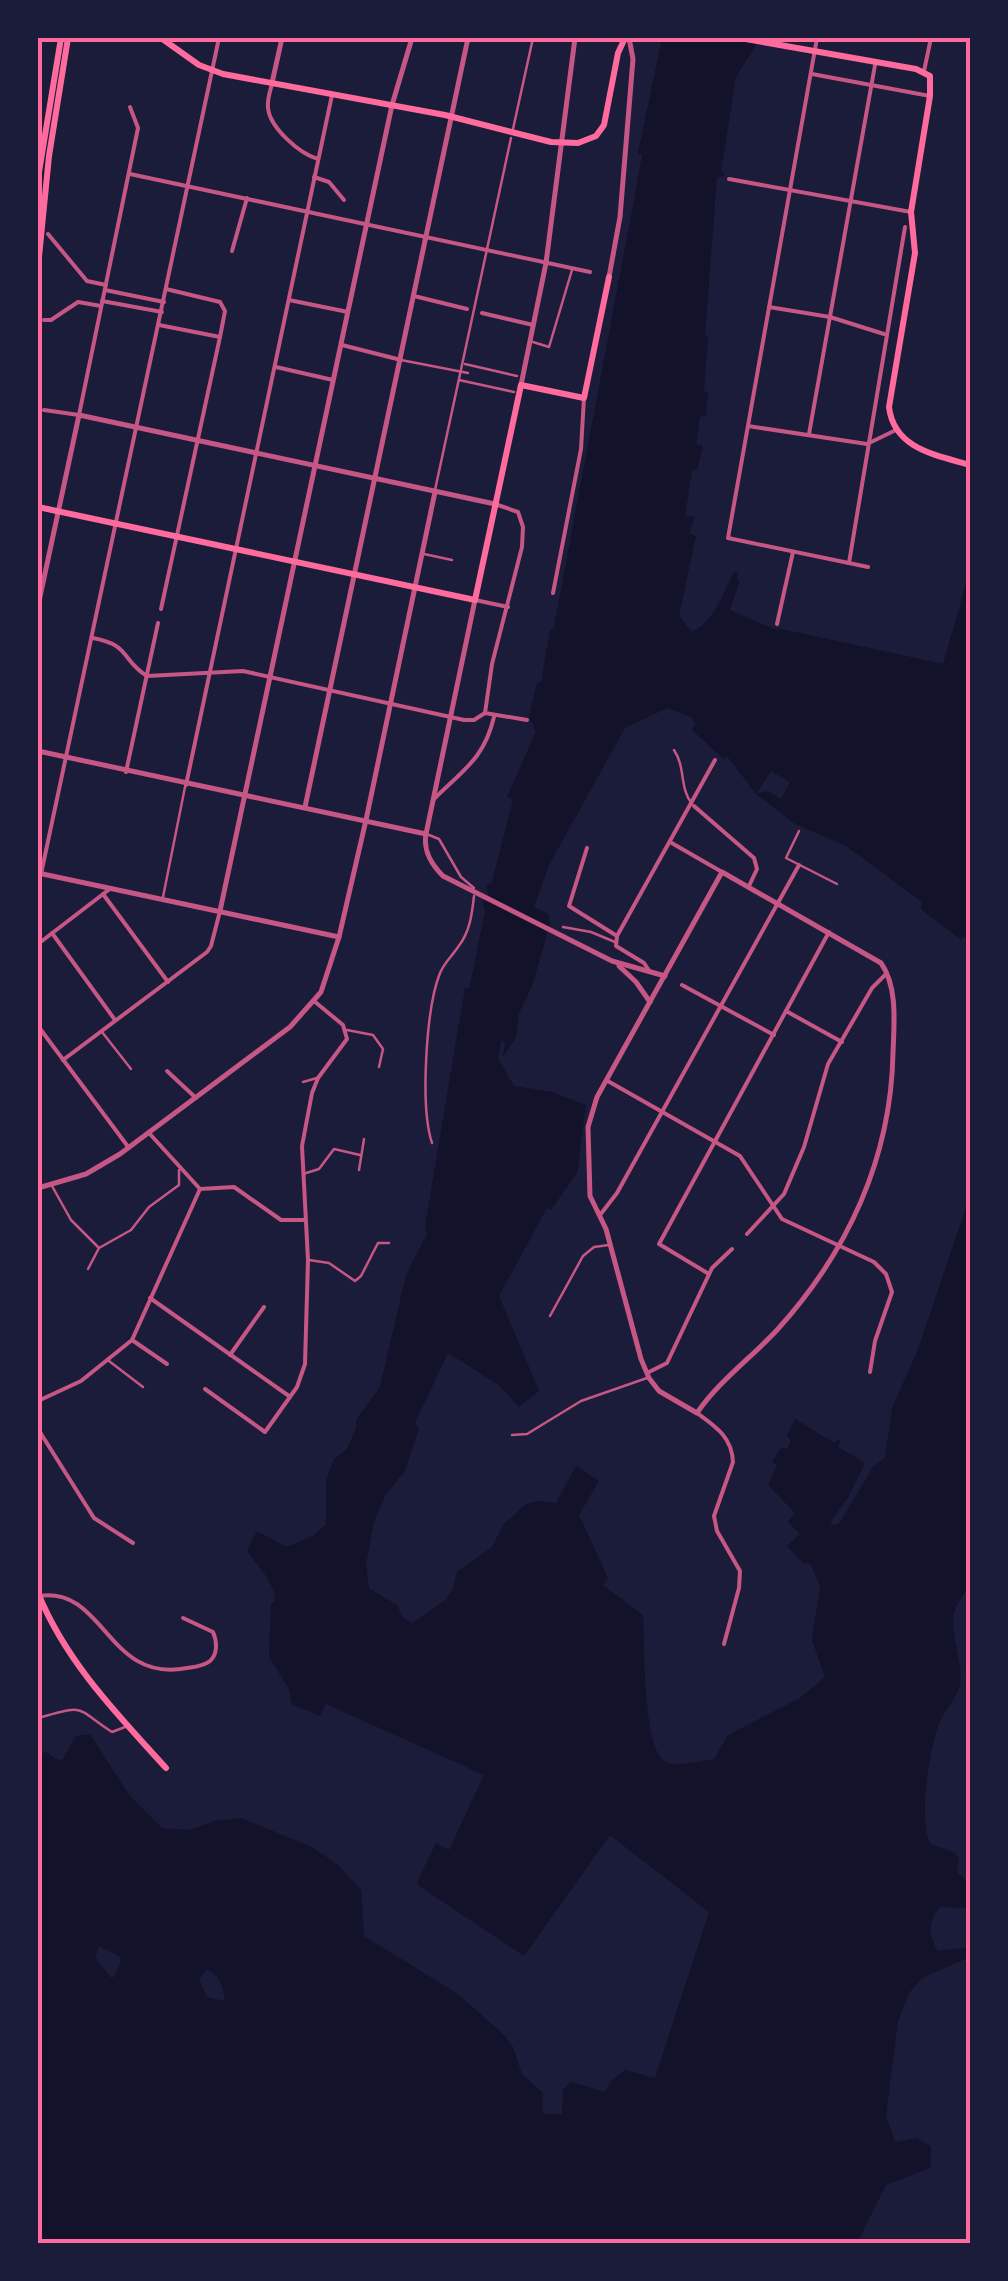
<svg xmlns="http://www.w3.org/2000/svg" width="1008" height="2281" font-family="'Exo 2',sans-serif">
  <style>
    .water { fill: #12122b; fill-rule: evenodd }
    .pier { fill: #1b1b3a }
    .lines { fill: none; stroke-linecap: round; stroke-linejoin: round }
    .service { stroke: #c65784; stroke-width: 2.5 }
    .pedestrian { stroke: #c65784; stroke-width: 2.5 }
    .minor { stroke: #c65784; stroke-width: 4 }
    .tertiary { stroke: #c65784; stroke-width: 5 }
    .secondary { stroke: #ff6b9d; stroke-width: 6 }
    .primary { stroke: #ff6b9d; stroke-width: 6 }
    .neatline { fill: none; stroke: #ff6b9d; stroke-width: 4 }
  </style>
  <rect width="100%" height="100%" fill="#1b1b3a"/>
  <path class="water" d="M662 38H760L736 77 721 171 725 176 717 177 705 335 708 337 704 391 708 392 706 415 700 417 696 444 703 446 697 470H692L685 516 695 517 689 533 696 536 679 616 692 632C718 618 722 592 735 571L738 572 737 579 740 580 730 610 781 632 777 628 943 664 970 570V942L964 937 961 940 921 909 922 902 846 846 795 824 756 794 727 756 724 759 692 730 695 723 691 717 667 708 625 728 549 865 534 907 548 914 550 924 532 986 519 1013 516 1037 503 1057 505 1041H501L498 1059 514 1086 552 1092 586 1105 577 1173 551 1210 547 1208 499 1296 539 1391 519 1407 499 1385 448 1353 415 1423 419 1429 405 1471 386 1494 374 1522 366 1564 369 1588 397 1605 403 1618 412 1623 444 1601 453 1589 457 1572 492 1547 503 1525 526 1504 539 1501 556 1503 576 1466 599 1481 579 1515 608 1578 603 1585 643 1615C645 1642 642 1751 666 1762 678 1767 700 1761 714 1759L728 1735 800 1698 825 1677 812 1640 820 1586 810 1563H803L787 1546 800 1534 788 1522 795 1513 768 1485 777 1465 772 1462 781 1447 787 1449 791 1442 787 1435 795 1419 834 1443 838 1439 841 1441 838 1447 865 1463 847 1499 830 1523 835 1525 840 1522 873 1467 885 1458 892 1408 917 1352 970 1196V1491L967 1493 966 1520H970C970 1535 975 1568 970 1581 966 1597 953 1602 953 1623 953 1643 963 1663 960 1684 958 1697 944 1710 939 1724 930 1746 917 1825 931 1844L956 1853 959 1859 957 1872 970 1884V1908L940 1907C928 1920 928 1936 938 1951L970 1947V1957L922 1978 909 1993 898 2021 886 2116 895 2142 916 2138 931 2146 930 2168 886 2185 857 2243 38 2244V1754L47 1752 55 1759 62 1760 76 1736 90 1734 129 1795 162 1828 189 1830 215 1821 241 1818 312 1847 338 1865 361 1890 364 1936 458 1994 504 2035 513 2047 522 2074 543 2093 542 2110 545 2114H562L563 2090 571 2082 605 2092 612 2080 625 2070 655 2078 709 1912 610 1835 524 1956 419 1886 417 1882 436 1843 449 1850 484 1775 326 1704 320 1716 292 1704 289 1689 269 1657 271 1604 275 1602C275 1581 258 1567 247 1551L257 1531 286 1547 313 1536 326 1524V1480L334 1459 347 1449 356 1428V1420L380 1387 406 1275 428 1232 425 1230 427 1214 465 988H469L471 981 485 911 482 901 489 899 486 884 491 885 513 800 507 797 536 732 529 717 537 683 541 682 550 630 554 627 639 173 642 155 638 153ZM99 1946 119 1956 121 1961 114 1977H110L95 1957ZM206 1970C219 1972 224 1989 225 2001L207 1997 199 1979Z"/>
  <path class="pier" d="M771 771 790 782 781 799 768 791 756 794Z"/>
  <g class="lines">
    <g class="service">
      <path d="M533 342 549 347 572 270"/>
      <path d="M424 554 452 560"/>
      <path d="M674 750C686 768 679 787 692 804"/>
      <path d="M799 831 786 858 837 884"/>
      <path d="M429 835 439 839 461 877 474 888"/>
      <path d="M563 927 591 932 615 942"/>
      <path d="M347 1030 373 1035 383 1049 379 1067"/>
      <path d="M102 1032 131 1069"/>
      <path d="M303 1082 317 1078"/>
      <path d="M432 1143C420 1107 426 1008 440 973 444 963 452 956 458 947 470 932 472 914 474 896"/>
      <path d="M359 1170 364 1139"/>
      <path d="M303 1174 319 1169 334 1149 360 1155"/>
      <path d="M52 1186 71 1220 99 1248 88 1269"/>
      <path d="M99 1248 131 1230 149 1207 179 1185V1170"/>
      <path d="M309 1260 329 1263 355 1281 361 1276 378 1243H389"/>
      <path d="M550 1316 583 1256 594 1247 609 1245"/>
      <path d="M109 1361 143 1387"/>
      <path d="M512 1435 527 1434 581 1401 647 1378"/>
      <path d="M38 1718C86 1704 74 1707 112 1732L125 1727"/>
    </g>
    <g class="pedestrian">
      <path d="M513 129 533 38"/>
      <path d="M401 360 468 373"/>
      <path d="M465 364 517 376"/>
      <path d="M459 380 514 392"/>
      <path d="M435 490 511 138"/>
      <path d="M163 897 185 787"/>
    </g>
    <g class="minor">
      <path d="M817 38 728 538 868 567"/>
      <path d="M924 71 931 38"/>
      <path d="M812 74 930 96"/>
      <path d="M272 84C270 91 267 100 268 108 270 128 300 154 318 159"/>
      <path d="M130 174 590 272"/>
      <path d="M314 177 329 182 344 200"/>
      <path d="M729 179 911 212"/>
      <path d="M48 234 87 281 106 285"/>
      <path d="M232 251 247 198"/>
      <path d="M166 289 220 302 225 311 220 337"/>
      <path d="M105 290 164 302"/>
      <path d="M414 296 467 309"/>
      <path d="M289 300 348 312"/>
      <path d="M102 301 162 312"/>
      <path d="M769 307 830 317 884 334"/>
      <path d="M482 313 533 325"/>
      <path d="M44 320H51L78 302 101 306"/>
      <path d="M159 325 220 337 161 609"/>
      <path d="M342 345 401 360"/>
      <path d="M276 367 333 380"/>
      <path d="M44 410 79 415 138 128 130 107"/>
      <path d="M748 426 867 444"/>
      <path d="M809 434 875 65"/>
      <path d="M867 444 896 430"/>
      <path d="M495 504 518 512 523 527 522 547 492 664 485 713 527 720"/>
      <path d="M849 563 905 227"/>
      <path d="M553 593 581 449 584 398"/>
      <path d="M475 600 508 607"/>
      <path d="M777 624 793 552"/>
      <path d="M93 638C131 645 121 660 147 676L243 671 464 720H474L485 713"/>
      <path d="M126 772 158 623"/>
      <path d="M186 785 332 95"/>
      <path d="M434 799C463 770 484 759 494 717"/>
      <path d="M694 806 754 858 757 869 749 886"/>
      <path d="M670 842 722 872"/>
      <path d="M587 848 569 906 617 936"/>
      <path d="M41 874 219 38"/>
      <path d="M103 894 168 982"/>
      <path d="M52 933 115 1020"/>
      <path d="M617 936 715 760"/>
      <path d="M617 936 616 946 644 963 650 972"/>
      <path d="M38 944 111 888"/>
      <path d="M682 985 774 1035"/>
      <path d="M786 1011 842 1042"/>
      <path d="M38 1026 129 1148"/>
      <path d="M63 1060 207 952 211 946 220 911"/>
      <path d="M167 1071 196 1098"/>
      <path d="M606 1080 740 1156 782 1219 874 1262 886 1274 892 1292 875 1341 870 1372"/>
      <path d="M200 1189 234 1187 281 1220H304"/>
      <path d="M600 1215 617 1193 799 865"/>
      <path d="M747 1234 784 1194 804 1147 828 1064 872 988 887 973"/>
      <path d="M709 1274 659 1244 829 932"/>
      <path d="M150 1298 289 1396"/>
      <path d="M132 1340 167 1364"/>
      <path d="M230 1355 264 1307"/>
      <path d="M647 1373 667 1363 712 1268 732 1249"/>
      <path d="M205 1389 265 1432 297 1387 305 1364 308 1260 302 1146 312 1093 318 1078 347 1039 343 1025 314 1001"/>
      <path d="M38 1401 81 1381 132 1340 200 1189 149 1133"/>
      <path d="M697 1413C715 1426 732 1437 733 1462L714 1516 717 1531 740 1571 739 1588 724 1644"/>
      <path d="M38 1429 94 1518 133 1543"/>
      <path d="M39 1596C105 1586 107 1684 187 1668 194 1667 204 1666 210 1661 218 1654 217 1641 213 1632L183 1618"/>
    </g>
    <g class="tertiary">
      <path d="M272 83 282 38"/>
      <path d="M609 277 620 217 633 59 629 38"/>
      <path d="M521 385 546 263 575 38"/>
      <path d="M475 600 426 834C423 851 431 864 443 876L612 961 665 976"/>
      <path d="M38 606 79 415 495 504"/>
      <path d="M38 751 426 834"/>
      <path d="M305 807 468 38"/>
      <path d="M722 872 881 963C898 987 894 1024 893 1053 891 1158 848 1252 777 1330 751 1358 719 1381 697 1413L659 1391 649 1378 641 1359 606 1229 590 1196 588 1127 597 1097Z"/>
      <path d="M38 873 339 937"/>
      <path d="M220 911 392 105 412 38"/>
      <path d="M619 966 636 982 650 1002"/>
      <path d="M38 1188 86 1174 120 1154 290 1027 321 992 339 937 366 820 435 492"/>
    </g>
    <g class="secondary">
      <path d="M161 38 199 65 223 74 445 115 551 142 578 143 596 136 604 125 618 53 625 38"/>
      <path d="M740 38 916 69 930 76V96L911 212 915 253 889 407C894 449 936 455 970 465"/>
      <path d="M38 507 475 600 521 385 584 398 609 277"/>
      <path d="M38 1593C66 1662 117 1714 166 1768"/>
    </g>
    <g class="primary">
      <path d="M38 178 61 38"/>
      <path d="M38 267 49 156 68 38"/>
    </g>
  </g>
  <rect width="1008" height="2281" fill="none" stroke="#1b1b3a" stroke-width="80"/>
  <rect x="40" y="40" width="928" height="2201" class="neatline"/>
</svg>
